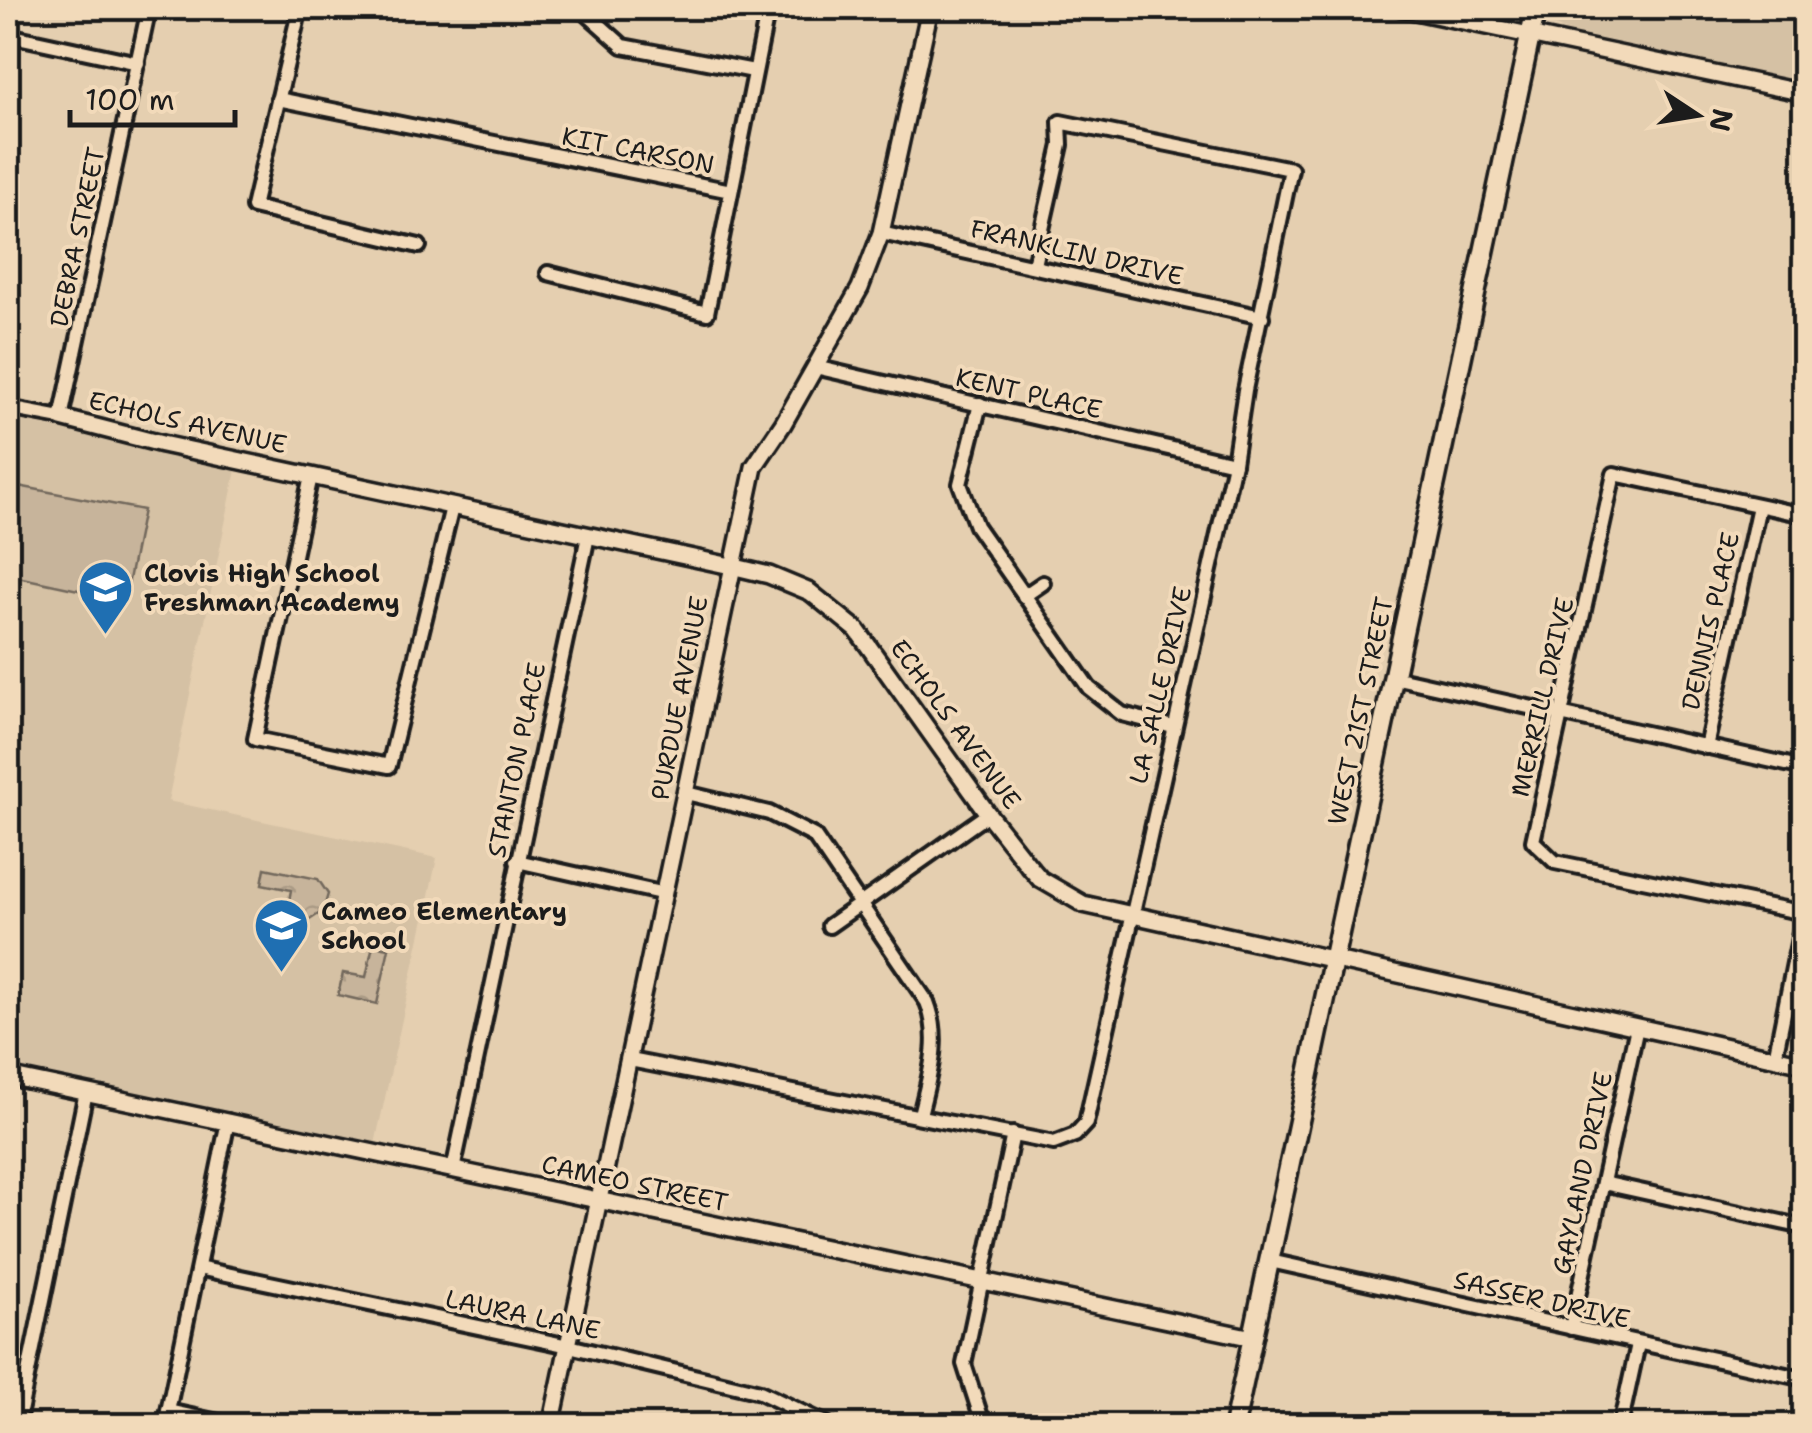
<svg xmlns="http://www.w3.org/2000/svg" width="1812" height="1433" font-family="'Shantell Sans',sans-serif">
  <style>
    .built { fill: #d5c1a4 }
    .forest { fill: url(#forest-crowns); stroke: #72685c; stroke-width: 2.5 }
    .garden { fill: #c7b49b; stroke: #72685c; stroke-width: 2.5 }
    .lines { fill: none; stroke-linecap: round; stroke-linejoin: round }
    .minor-casing { stroke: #1c1c1c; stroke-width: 20 }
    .tertiary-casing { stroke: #1c1c1c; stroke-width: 22 }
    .secondary-casing { stroke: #1c1c1c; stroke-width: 25 }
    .minor { stroke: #f2daba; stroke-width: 12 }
    .tertiary { stroke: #f2daba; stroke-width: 15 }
    .secondary { stroke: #f2daba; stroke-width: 18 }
    .labels { text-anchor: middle; stroke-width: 8; stroke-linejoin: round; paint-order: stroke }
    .street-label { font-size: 25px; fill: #1c1c1c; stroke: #f2daba }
    .poi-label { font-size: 25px; font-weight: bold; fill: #1c1c1c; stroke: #f2daba; text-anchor: start }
  </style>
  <defs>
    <pattern id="forest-crowns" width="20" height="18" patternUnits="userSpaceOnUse" patternTransform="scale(2.5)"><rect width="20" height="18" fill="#c7b49b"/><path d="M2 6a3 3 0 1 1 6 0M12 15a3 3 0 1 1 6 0" fill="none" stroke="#aa9a85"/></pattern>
  </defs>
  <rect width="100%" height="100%" fill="#e5cfb0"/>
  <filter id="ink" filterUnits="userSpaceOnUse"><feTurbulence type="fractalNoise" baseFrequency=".01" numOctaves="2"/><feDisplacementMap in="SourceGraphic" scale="20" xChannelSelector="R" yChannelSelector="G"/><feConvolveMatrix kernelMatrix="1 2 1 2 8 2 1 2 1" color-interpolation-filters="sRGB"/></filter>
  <g filter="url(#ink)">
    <g class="built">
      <path d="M1553 8H1804V82L1566 31 1551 24Z"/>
      <path d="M8 417 236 470 168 801 437 858 375 1144 8 1065Z"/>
    </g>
    <g class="forest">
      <path d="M265 868 318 879 328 894 323 911 308 921 286 917 291 890 262 884Z"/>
      <path d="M373 945 389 948 377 1004 338 995 343 973 366 977Z"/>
    </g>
    <path class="garden" d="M8 484 143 510 125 600 8 575Z"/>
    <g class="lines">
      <defs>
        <g id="minor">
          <path d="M300 8 253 207 419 246"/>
          <path d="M562 8 585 12 623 46 754 71"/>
          <path d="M8 35 138 63"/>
          <path d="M278 99 731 191"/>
          <path d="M881 233 1262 317"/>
          <path d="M548 273 707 313 768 8"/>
          <path d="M815 367 1234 463"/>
          <path d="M980 404 960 484 976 526 1089 688 1122 714 1173 727"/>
          <path d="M8 408 61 418 149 8"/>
          <path d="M311 476 255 739 389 766 452 507"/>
          <path d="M1804 515 1614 474 1533 841 1555 862 1804 913"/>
          <path d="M1024 596 1043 583"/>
          <path d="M1393 677 1804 768"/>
          <path d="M1706 747 1759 506"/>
          <path d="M686 793 769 813 814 836 927 1002C942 1040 929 1076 920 1115"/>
          <path d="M517 861 665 894"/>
          <path d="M829 926 988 814"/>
          <path d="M1775 1058 1804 913"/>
          <path d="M630 1060 1054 1143 1075 1135 1086 1123 1234 463 1245 390 1291 169 1060 122 1061 145 1034 265"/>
          <path d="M453 1170 588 536"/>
          <path d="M1603 1183 1804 1227"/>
          <path d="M1270 1261 1804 1379"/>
          <path d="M198 1268 569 1346 760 1392 831 1426"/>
          <path d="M1571 1328 1637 1027"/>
          <path d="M168 1411 237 1426"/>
          <path d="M17 1426 86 1092"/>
          <path d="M165 1426 228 1121"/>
          <path d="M984 1426 964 1364 1013 1134"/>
          <path d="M1620 1426 1638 1344"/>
        </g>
        <g id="tertiary">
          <path d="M1401 8 1804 93"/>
          <path d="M61 418 162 444 731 566 769 575 810 592 857 630 988 814 1028 865 1040 879 1083 904 1804 1064"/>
          <path d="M8 1076 1253 1338"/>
          <path d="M551 1426 754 467 783 424 860 288 881 233 930 8"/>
        </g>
        <path id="secondary" d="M1234 1426 1536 8"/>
      </defs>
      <use href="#minor" class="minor-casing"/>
      <use href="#tertiary" class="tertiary-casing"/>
      <use href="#secondary" class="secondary-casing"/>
      <use href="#minor" class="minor"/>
      <use href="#tertiary" class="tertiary"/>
      <use href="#secondary" class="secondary"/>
    </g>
  </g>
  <defs>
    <symbol id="school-pin" viewBox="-11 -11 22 30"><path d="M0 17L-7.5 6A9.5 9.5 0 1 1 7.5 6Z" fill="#1f6fb2" stroke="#f2daba"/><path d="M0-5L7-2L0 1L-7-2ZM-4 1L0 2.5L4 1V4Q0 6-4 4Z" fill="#fff"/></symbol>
  </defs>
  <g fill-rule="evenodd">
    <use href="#school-pin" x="74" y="556" width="63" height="86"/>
    <use href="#school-pin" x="250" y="894" width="63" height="86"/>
  </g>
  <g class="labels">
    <g class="street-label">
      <text transform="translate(638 150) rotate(11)" y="9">KIT CARSON</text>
      <text transform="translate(77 237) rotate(-78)" y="9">DEBRA STREET</text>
      <text transform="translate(1077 252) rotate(13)" y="9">FRANKLIN DRIVE</text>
      <text transform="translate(1029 393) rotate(13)" y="9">KENT PLACE</text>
      <text transform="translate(188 422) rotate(13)" y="9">ECHOLS AVENUE</text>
      <text transform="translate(1710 621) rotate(-77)" y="9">DENNIS PLACE</text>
      <text transform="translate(1160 685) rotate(-77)" y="9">LA SALLE DRIVE</text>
      <text transform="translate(1542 697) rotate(-77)" y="9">MERRILL DRIVE</text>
      <text transform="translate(679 698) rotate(-79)" y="9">PURDUE AVENUE</text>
      <text transform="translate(1360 711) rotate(-78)" y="9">WEST 21ST STREET</text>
      <text transform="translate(956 724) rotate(54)" y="9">ECHOLS AVENUE</text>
      <text transform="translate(516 760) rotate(-78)" y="9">STANTON PLACE</text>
      <text transform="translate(1582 1173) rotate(-78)" y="9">GAYLAND DRIVE</text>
      <text transform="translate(635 1183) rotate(12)" y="9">CAMEO STREET</text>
      <text transform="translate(1542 1299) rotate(13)" y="9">SASSER DRIVE</text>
      <text transform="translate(523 1314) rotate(12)" y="9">LAURA LANE</text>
    </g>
    <g class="poi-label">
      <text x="144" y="582">Clovis High School<tspan x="144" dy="29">Freshman Academy</tspan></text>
      <text x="321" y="920">Cameo Elementary<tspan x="321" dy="29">School</tspan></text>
    </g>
  </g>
  <rect width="1812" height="1433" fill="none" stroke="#f2daba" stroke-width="40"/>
  <rect x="20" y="20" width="1772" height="1393" fill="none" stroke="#1c1c1c" stroke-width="4" filter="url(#ink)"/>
  <g transform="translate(1697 115) rotate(102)" stroke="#f2daba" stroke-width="8" paint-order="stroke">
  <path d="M0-8L18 38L0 25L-18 38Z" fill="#1c1c1c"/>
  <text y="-15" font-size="28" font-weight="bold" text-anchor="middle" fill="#1c1c1c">N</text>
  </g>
  <path d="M70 110v15h165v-15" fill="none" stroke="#1c1c1c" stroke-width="5"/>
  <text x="85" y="110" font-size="30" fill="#1c1c1c" stroke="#f2daba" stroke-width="8" paint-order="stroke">100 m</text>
</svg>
